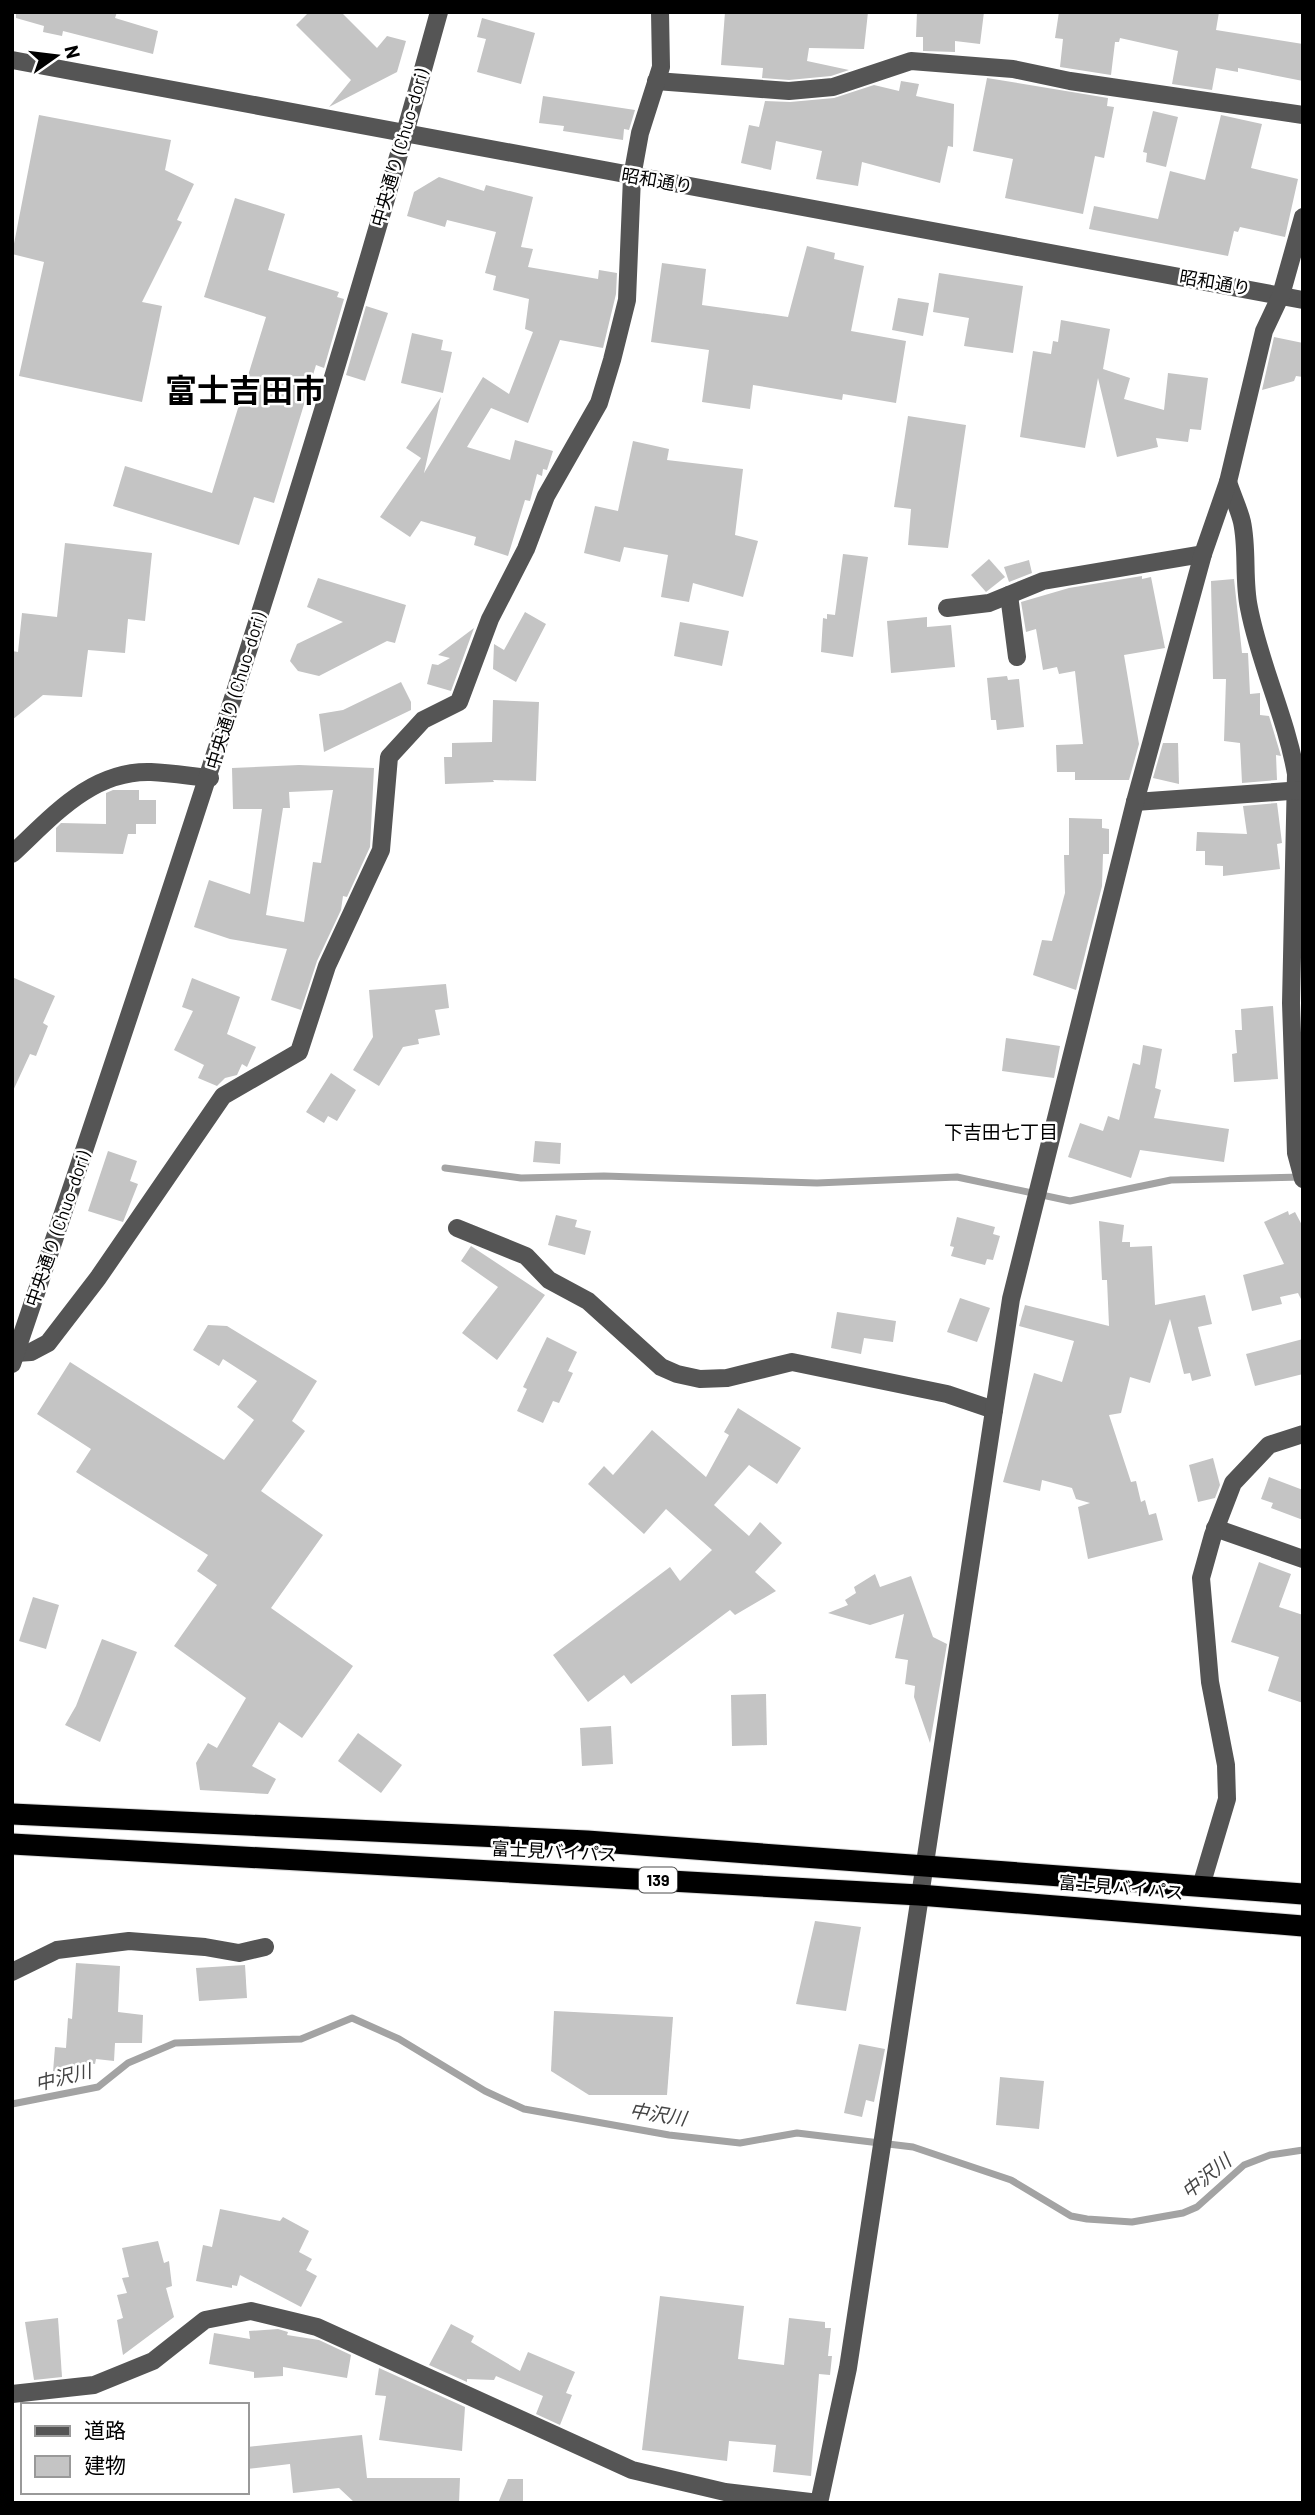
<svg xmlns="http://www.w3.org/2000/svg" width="1315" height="2515" font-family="Barlow,'Noto Sans JP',sans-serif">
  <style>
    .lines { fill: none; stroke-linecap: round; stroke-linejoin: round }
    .stream { stroke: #a3a3a3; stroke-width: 7 }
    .building { fill: #c4c4c4; fill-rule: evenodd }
    .highway-casing { stroke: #dbdbdb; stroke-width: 23 }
    .minor { stroke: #555; stroke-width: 18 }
    .highway { stroke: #000; stroke-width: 21 }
    .labels { text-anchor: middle; stroke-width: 5; stroke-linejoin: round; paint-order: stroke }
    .shield { fill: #fff; stroke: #4c4c4c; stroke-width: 2 }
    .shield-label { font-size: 16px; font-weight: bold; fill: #000 }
    .street-label { font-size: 18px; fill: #000; stroke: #fff }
    .neighbourhood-label { font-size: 19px; fill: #000; stroke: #fff }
    .water-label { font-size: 19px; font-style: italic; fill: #444; stroke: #fff }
    .town-label { font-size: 32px; font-weight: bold; fill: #000; stroke: #fff }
  </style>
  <rect width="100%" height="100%" fill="#fff"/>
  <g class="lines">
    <g class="stream">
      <path d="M445 1168 521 1178 604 1176 817 1183 957 1177 1070 1201 1171 1180 1303 1177"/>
      <path d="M12 2104 98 2087 128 2063 175 2043 301 2039 352 2018 399 2039 485 2091 524 2109 669 2135 740 2143 797 2133 913 2147 1011 2180 1071 2216 1087 2219 1132 2222 1183 2213 1197 2207 1244 2165 1270 2155 1303 2150"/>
    </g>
  </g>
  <g class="building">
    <path d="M16 12H117L115 18 158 31 153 54 63 31 62 36 43 32 44 26 16 18Z"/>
    <path d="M309 12H341L377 48 387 36 406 41 397 72 329 107 351 80 296 25Z"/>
    <path d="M725 12H868L864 49 809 48 807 61 849 70 831 76 789 80 762 78 763 68 721 65Z"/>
    <path d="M917 12H984L980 44 955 41V52L923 51V37H916Z"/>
    <path d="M1059 12H1219L1216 30 1303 44V81L1238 68V72L1216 68 1212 90 1172 84 1178 51 1120 38 1119 42H1115L1111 75 1060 67 1063 39 1055 38Z"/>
    <path d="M482 18 535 33 521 84 477 72 486 39 477 37Z"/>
    <path d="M987 78 1108 98 1107 106 1114 107 1104 158 1095 156 1083 214 1005 198 1013 159 973 151Z"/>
    <path d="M901 81 919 84 916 96 954 104 953 147 948 146 940 183 862 162 858 186 816 179 822 151 776 141 771 170 741 163 749 125 759 127 765 101 790 102 834 98 874 85 899 91Z"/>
    <path d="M543 96 635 110 629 130 624 129 623 140 563 131 564 126 539 123Z"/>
    <path d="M1153 111 1178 117 1166 167 1146 162 1147 153 1143 152Z"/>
    <path d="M39 115 171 140 165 170 194 184 177 220 182 222 142 302 162 306 142 402 19 376 44 262 12 254Z"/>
    <path d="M1221 115 1262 124 1251 168 1298 179 1285 237 1240 227 1238 232 1234 231 1228 256 1089 229 1094 206 1158 219 1170 171 1205 180Z"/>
    <path d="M439 177 484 191 486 185 533 197 521 247 533 249 528 267 598 279 599 270 617 273 616 294 603 348 560 340 528 423 491 408 467 447 510 460 515 440 553 451 547 470 543 469 542 476 537 474 530 501 525 500 508 556 474 545 476 537 421 521 410 537 380 517 421 458 406 448 441 397 424 473 483 377 509 394 533 332 525 329 529 299 493 290 496 276 485 273 496 232 447 220 445 227 407 216 414 192Z"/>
    <path d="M235 198 285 214 268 270 339 292 337 297 344 299 324 368 316 365 274 503 254 497 239 545 113 506 125 466 212 493 266 317 204 297Z"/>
    <path d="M807 246 835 253 834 259 864 266 851 331 906 341 896 403 843 394 842 400 753 385 750 409 702 402 709 350 651 342 662 263 706 269 702 305 788 317Z"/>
    <path d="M939 273 1023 286 1013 353 964 346 969 318 933 312Z"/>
    <path d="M898 298 929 303 923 336 892 330Z"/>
    <path d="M366 306 388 313 365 381 346 375Z"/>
    <path d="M1061 320 1110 329 1103 369 1130 378 1124 399 1164 410 1168 373 1208 378 1201 430 1190 429 1188 442 1156 438 1158 447 1117 457 1098 378 1085 448 1020 437 1033 351 1051 354 1053 341 1058 342Z"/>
    <path d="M412 333 443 340 441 350 452 352 443 393 401 383Z"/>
    <path d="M1274 337 1303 343V377L1296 376 1294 381 1262 390Z"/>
    <path d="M908 416 966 425 948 548 908 545 911 509 894 507Z"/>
    <path d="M633 441 669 449 667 460 743 469 735 535 758 541 743 597 693 583 689 602 661 597 668 555 624 547 620 562 584 553 595 506 618 511Z"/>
    <path d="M65 543 152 553 145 621 128 619 125 653 88 650 82 697 43 695 12 720V651L18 652 22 613 57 617Z"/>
    <path d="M843 554 868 557 853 657 821 652 823 618 827 619V614L835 615Z"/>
    <path d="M989 559 1005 577 986 592 971 575Z"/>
    <path d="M1029 560 1032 573 1009 582 1004 567Z"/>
    <path d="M1142 576V579L1151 577 1165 648 1124 655 1139 744 1129 780H1075V772H1057L1056 745 1083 744 1075 671 1059 674 1057 667 1043 670 1036 629 1026 632 1021 602 1069 588Z"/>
    <path d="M318 578 406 605 395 643 387 641 319 676 298 671 290 661 297 644 343 622 307 607Z"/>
    <path d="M1234 579 1242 653H1248L1250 694 1260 693V715L1269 716 1281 756 1276 755 1277 780 1242 783 1240 743 1224 741 1226 679H1213L1211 581Z"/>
    <path d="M525 612 546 624 516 682 493 669 494 644 504 650Z"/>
    <path d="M927 617V627L951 625 955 667 891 673 887 621Z"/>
    <path d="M680 622 729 631 722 666 674 656Z"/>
    <path d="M474 628 451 691 427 684 432 664 438 665 450 658 438 655Z"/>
    <path d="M1007 676 1008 680 1019 679 1024 727 997 730 996 720H991L987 678Z"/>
    <path d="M401 682 411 702V710L324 752 319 714 343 710Z"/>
    <path d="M493 700 539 702 536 781 493 780 494 782 445 784 444 757H452V743L492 742Z"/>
    <path d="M1163 743H1178L1179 784 1153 778Z"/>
    <path d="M299 765 374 768 370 847 347 897 343 896 341 910 317 961 301 1010 271 1000 287 949 230 939 194 927 209 880 250 894 262 809H233L232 768ZM333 790 321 863 313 862 304 922 266 915 283 808H290L289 792Z"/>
    <path d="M113 790H139V800H156V824H136V834H128L123 854 56 852V828L61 823 106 824V793Z"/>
    <path d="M1277 803 1282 843 1277 844 1280 869 1223 876V866L1205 865V851H1196L1197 832 1247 834 1243 806Z"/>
    <path d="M1069 818 1102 819V828L1109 829V854H1103L1102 886 1076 990 1033 975 1042 940 1052 941 1065 893 1064 855H1069Z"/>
    <path d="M12 977 55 996 43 1023 48 1026 36 1056 30 1054 12 1093Z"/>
    <path d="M192 978 240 997 227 1034 256 1047 247 1067 242 1064 237 1075 225 1078 217 1086 198 1078 204 1065 174 1050 193 1011 182 1007Z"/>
    <path d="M446 984 449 1008 435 1010 440 1035 418 1039 419 1044 403 1047 379 1086 353 1070 373 1037 369 990Z"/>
    <path d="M1273 1006 1278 1079 1234 1082 1232 1054 1237 1053 1235 1030H1242L1241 1009Z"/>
    <path d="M1006 1038 1060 1046 1054 1078 1002 1071Z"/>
    <path d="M1143 1045 1162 1049 1155 1088 1161 1090 1154 1118 1229 1129 1224 1162 1140 1150 1131 1178 1068 1157 1080 1123 1103 1131 1108 1116 1119 1120 1133 1063 1140 1065Z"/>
    <path d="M331 1073 356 1090 337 1121 328 1116 324 1123 306 1112Z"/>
    <path d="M535 1141 561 1143 560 1164 533 1162Z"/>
    <path d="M108 1151 137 1161 130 1181 138 1184 123 1222 88 1211Z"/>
    <path d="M1288 1211 1289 1215 1295 1212 1303 1227V1303L1298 1293 1280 1297 1282 1304 1252 1311 1243 1275 1284 1264 1264 1222Z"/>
    <path d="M556 1215 577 1220 575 1227 591 1231 585 1255 548 1245Z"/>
    <path d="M957 1217 995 1227 993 1234 1000 1236 993 1260 987 1259 985 1265 951 1256 954 1247 950 1246Z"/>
    <path d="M1099 1221 1124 1225 1122 1242H1130V1247L1152 1246 1155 1305 1205 1295 1212 1324 1198 1327 1211 1376 1192 1381 1190 1373 1184 1374 1170 1319 1150 1383 1130 1377 1121 1413 1109 1415 1131 1482 1136 1481 1141 1502 1145 1500 1149 1515 1156 1513 1163 1540 1088 1559 1078 1507 1090 1503 1076 1499 1072 1488 1042 1480 1040 1491 1003 1482 1034 1373 1062 1382 1074 1341 1019 1326 1025 1305 1109 1326 1107 1280H1102Z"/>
    <path d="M471 1246 545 1295 497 1360 462 1333 498 1287 461 1261Z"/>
    <path d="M960 1298 990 1308 977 1342 947 1332Z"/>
    <path d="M837 1312 896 1321 893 1342 864 1338 861 1354 831 1348Z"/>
    <path d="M208 1325 227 1326 317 1381 292 1421 305 1431 261 1491 323 1535 271 1608 353 1666 302 1738 279 1722 252 1766 276 1779 268 1794 200 1790 196 1763 208 1743 217 1748 246 1698 174 1646 217 1585 197 1571 208 1555 76 1472 91 1449 37 1414 70 1362 224 1460 254 1420 237 1407 257 1381 223 1359 219 1366 193 1350Z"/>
    <path d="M547 1337 577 1352 568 1371 573 1373 559 1403 553 1401 543 1423 517 1411 527 1389 523 1387Z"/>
    <path d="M1303 1339V1374L1255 1386 1246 1354Z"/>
    <path d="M738 1408 801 1448 777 1484 749 1465 714 1505 749 1536 760 1522 782 1543 755 1572 776 1591 735 1615 730 1610 631 1684 624 1675 588 1702 553 1655 670 1567 680 1581 712 1550 666 1509 644 1534 588 1484 604 1466 613 1475 652 1430 706 1477 729 1435 724 1432Z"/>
    <path d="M1213 1458 1220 1485 1215 1498 1198 1502 1189 1465Z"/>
    <path d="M1269 1477 1303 1490V1520L1271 1508 1273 1503 1261 1499Z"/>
    <path d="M1259 1562 1291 1574 1279 1607 1303 1615V1703L1268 1691 1279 1657 1231 1642Z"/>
    <path d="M875 1574 880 1587 911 1576 933 1637 947 1644 930 1743 914 1697 915 1686 905 1684 908 1660 895 1658 904 1614 870 1625 828 1613 848 1605 845 1600 856 1593 854 1587Z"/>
    <path d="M33 1597 59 1605 46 1649 19 1641Z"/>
    <path d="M102 1639 137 1652 100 1742 65 1725 76 1706Z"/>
    <path d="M766 1694 767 1745 732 1746 731 1695Z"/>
    <path d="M611 1726 613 1764 582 1766 580 1728Z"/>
    <path d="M358 1733 402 1765 381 1793 338 1761Z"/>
    <path d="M815 1921 861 1927 846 2011 796 2004Z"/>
    <path d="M76 1963 120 1966 118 2012 143 2015 142 2043H115L114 2061 96 2059 95 2064 89 2063 88 2074 53 2072 55 2047 66 2048 68 2018 72 2019Z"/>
    <path d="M245 1965 247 1998 199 2001 196 1968Z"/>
    <path d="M554 2011 673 2017 667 2095H589L551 2071Z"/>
    <path d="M859 2044 885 2049 874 2102 866 2100 862 2117 844 2113Z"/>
    <path d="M1000 2077 1044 2081 1039 2129 996 2125Z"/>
    <path d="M220 2209 280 2221 283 2217 309 2231 299 2252 312 2259 306 2270 317 2276 301 2307 240 2275 237 2286 232 2285V2288L196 2281 203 2245 212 2247Z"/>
    <path d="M158 2241 164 2263 169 2261 172 2286 166 2288 174 2317 123 2355 117 2320 123 2318 117 2295 127 2293 122 2278 129 2277 122 2248Z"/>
    <path d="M660 2296 744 2306 738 2359 784 2365 789 2318 825 2322V2328H831L828 2356H832L830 2375 819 2374 811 2476 773 2472 776 2445 729 2441 727 2461 642 2450Z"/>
    <path d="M58 2318 62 2377 34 2380 25 2322Z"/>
    <path d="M451 2324 474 2336 471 2342 520 2371 528 2352 575 2372 566 2393 572 2395 560 2425 536 2414 543 2396 496 2376 494 2380 467 2379V2382L429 2365Z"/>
    <path d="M278 2329 288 2332 287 2335 319 2340 351 2355 347 2378 283 2367V2376L254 2378V2372L209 2364 214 2333 250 2339 249 2331Z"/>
    <path d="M379 2368 465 2407 462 2451 379 2440 386 2396 375 2395Z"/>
    <path d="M362 2435 367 2478H460L459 2503H355L339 2488 293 2493 290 2464 247 2469V2447Z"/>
    <path d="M508 2479H523V2503H498Z"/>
  </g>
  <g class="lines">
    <defs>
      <g id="highway">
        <path d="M12 1814 587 1841 1303 1894"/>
        <path d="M12 1844 919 1895 1303 1926"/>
      </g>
    </defs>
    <use href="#highway" class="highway-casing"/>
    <g class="minor">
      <path d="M12 60 1303 300"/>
      <path d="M656 81 789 91 833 87 911 61 1013 69 1070 81 1303 115"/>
      <path d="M1228 482C1232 495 1239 509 1242 522 1248 550 1243 580 1249 608 1260 665 1286 717 1296 774L1291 1003 1296 1153 1303 1179"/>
      <path d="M1009 595 1017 657"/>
      <path d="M947 608 989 603 1043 581 1203 554"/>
      <path d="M1135 802 1303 790"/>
      <path d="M12 854C52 817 91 770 151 772 171 773 190 776 210 778"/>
      <path d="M457 1228 526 1256 549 1280 588 1301 661 1367 677 1374 700 1379 727 1378 792 1362 947 1394 994 1410"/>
      <path d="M16 1353 31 1352 48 1343 98 1278 223 1096 299 1052 327 966 381 850 389 757 423 720 459 702 490 619 526 549 546 496 599 403 612 360 627 300 632 177 640 133 661 67 660 12"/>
      <path d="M12 1364C164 916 313 468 439 12"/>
      <path d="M1215 1528 1303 1559"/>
      <path d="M1201 1886 1227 1799 1226 1765 1210 1682 1201 1578 1213 1535 1233 1483 1269 1445 1303 1434"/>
      <path d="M12 1972 57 1950 129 1941 205 1947 239 1953 265 1947"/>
      <path d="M12 2394 94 2385 153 2361 205 2320 251 2311 317 2327 632 2470 725 2492 819 2503 848 2368 1011 1299 1135 802 1203 554 1228 482 1264 331 1281 295 1303 217"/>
    </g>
    <use href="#highway" class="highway"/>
  </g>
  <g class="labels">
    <rect class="shield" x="639" y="1867.5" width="38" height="25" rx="5"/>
    <g class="shield-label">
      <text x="658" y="1886">139</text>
    </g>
    <g class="street-label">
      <text transform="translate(400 148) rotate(-74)" y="6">中央通り (Chuo-dori)</text>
      <text transform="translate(657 181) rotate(10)" y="6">昭和通り</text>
      <text transform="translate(1215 283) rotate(10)" y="6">昭和通り</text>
      <text transform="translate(236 691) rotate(-73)" y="6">中央通り (Chuo-dori)</text>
      <text transform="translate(58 1229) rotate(-71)" y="6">中央通り (Chuo-dori)</text>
      <text transform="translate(554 1852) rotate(3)" y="6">富士見バイパス</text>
      <text transform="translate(1121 1888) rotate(5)" y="6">富士見バイパス</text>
    </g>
    <g class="neighbourhood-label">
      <text x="1001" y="1139">下吉田七丁目</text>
    </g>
    <g class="water-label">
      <text transform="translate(63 2077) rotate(-14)" y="7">中沢川</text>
      <text transform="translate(658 2114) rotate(9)" y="7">中沢川</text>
      <text transform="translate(1206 2176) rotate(-39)" y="7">中沢川</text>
    </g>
    <g class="town-label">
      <text x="245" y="402">富士吉田市</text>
    </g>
  </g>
  <rect width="1315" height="2515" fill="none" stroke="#000000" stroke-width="28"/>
  <rect x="21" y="2403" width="228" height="91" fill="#ffffff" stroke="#999999" stroke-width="2"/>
  <rect x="35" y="2426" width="35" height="10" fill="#555555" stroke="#999999" stroke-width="2"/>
  <text x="84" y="2438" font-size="21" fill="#000000">道路</text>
  <rect x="35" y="2456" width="35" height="21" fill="#c4c4c4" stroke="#999999" stroke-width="2"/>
  <text x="84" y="2473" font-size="21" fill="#000000">建物</text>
  <g transform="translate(56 56) rotate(76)" stroke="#ffffff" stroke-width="5" paint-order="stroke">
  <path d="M0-5L12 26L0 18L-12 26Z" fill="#000000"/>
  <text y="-10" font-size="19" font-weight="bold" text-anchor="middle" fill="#000000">N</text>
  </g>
</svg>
